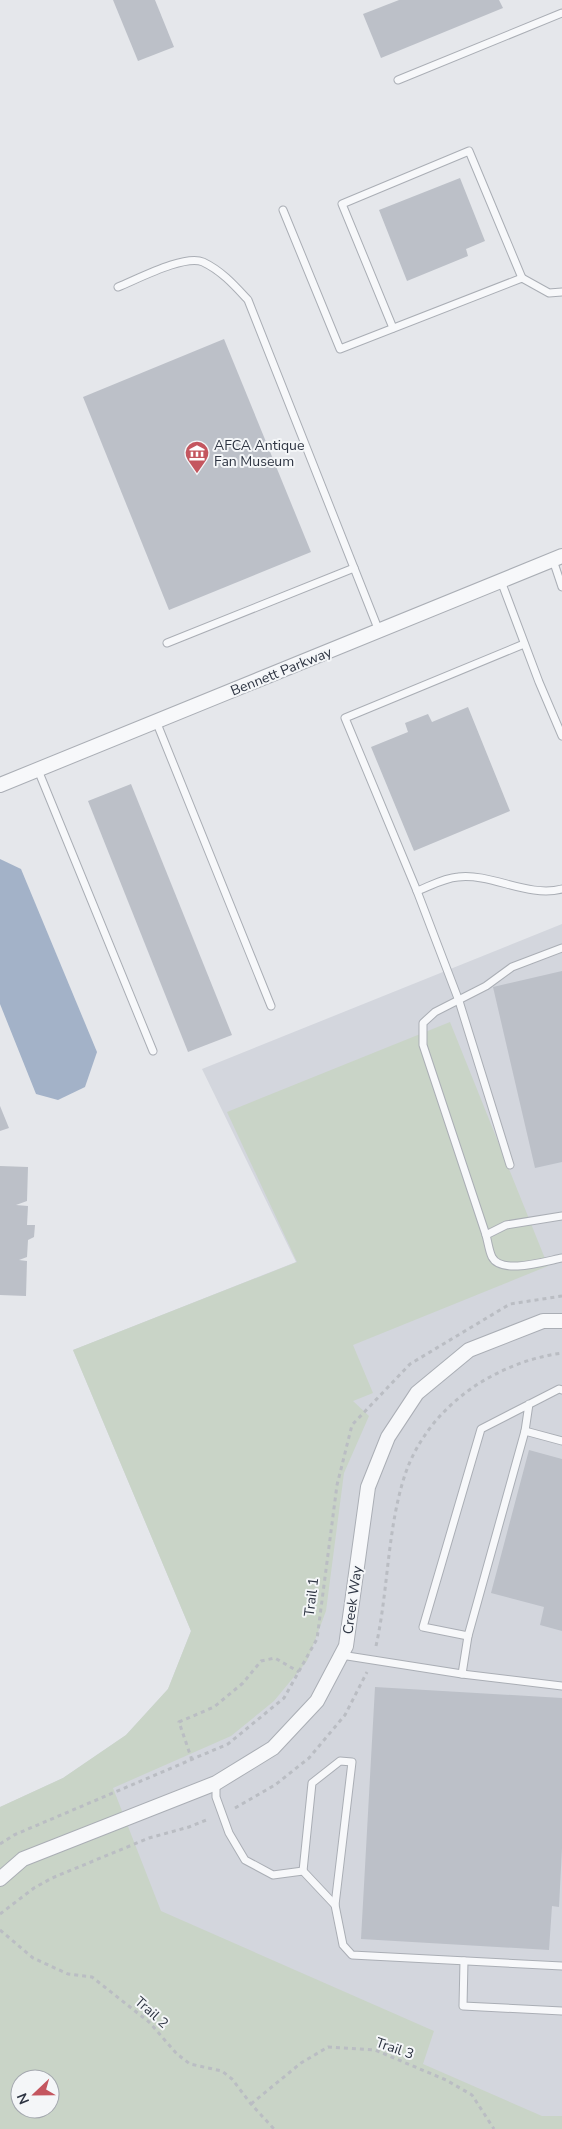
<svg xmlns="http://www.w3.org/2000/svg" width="562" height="2129" font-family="'Nunito Sans',sans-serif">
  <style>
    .built { fill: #d3d6dd; fill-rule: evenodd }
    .green { fill: #c9d4c7; fill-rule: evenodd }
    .water { fill: #a3b2c8 }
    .building { fill: #bcc0c8 }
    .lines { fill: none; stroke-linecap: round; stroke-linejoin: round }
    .service-casing { stroke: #aaaeb5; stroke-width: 9 }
    .minor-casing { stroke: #aaaeb5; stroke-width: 16 }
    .path { stroke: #babdc3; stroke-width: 3; stroke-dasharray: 4 4; stroke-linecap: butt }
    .service { stroke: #f7f8fa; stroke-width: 7 }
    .minor { stroke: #f7f8fa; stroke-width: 14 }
    .labels { text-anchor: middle; stroke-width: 4; stroke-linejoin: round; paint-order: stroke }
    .poi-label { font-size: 14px; fill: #2d3442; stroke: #f4f6f8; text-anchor: start }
    .street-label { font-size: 14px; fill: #2d3442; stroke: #f4f6f8 }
  </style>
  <rect width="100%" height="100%" fill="#e5e7eb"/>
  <path class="built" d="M562 924V2129H0V1807L63 1778 126 1735 168 1689 191 1631 73 1350 296 1262 202 1069ZM20 2079H50V2109H20Z"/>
  <path class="green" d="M450 1022 548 1266 353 1345 373 1393 353 1401 369 1416 344 1473 326 1611 307 1661 274 1701 231 1736 113 1788 161 1911 434 2031 423 2064 542 2116H562V2129H0V1807L63 1778 126 1735 168 1689 191 1631 73 1350 297 1262 227 1112ZM20 2079H50V2109H20Z"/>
  <path class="water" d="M0 859 21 869 97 1052 85 1087 58 1100 36 1094 0 1004Z"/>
  <g class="building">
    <path d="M113 0H155L174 47 138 61Z"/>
    <path d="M399 0H499L503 8 381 58 363 14Z"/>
    <path d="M460 178 485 241 466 249 468 256 407 281 379 210Z"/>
    <path d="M224 339 311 552 169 610 83 397Z"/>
    <path d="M468 707 510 811 414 851 371 747 408 732 405 723 428 714 432 722Z"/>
    <path d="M131 784 232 1035 188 1052 88 801Z"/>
    <path d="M562 971V1162L535 1168 493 987Z"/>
    <path d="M0 1106 9 1128 0 1131Z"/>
    <path d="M0 1166 28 1167 27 1201 16 1205 28 1206 27 1225H35L34 1237 28 1240 27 1257 19 1260 27 1261 26 1296 0 1295Z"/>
    <path d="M529 1450 562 1459V1631L540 1625 544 1607 491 1593Z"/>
    <path d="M375 1687 562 1698V1848L559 1907 552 1906 549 1950 361 1939Z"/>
  </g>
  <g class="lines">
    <defs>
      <g id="service">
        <path d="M398 80 562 13"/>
        <path d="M283 210 340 349 522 278 549 293 562 292"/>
        <path d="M118 287C138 279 185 254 203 262 222 271 235 286 248 300L379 631"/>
        <path d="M393 328 342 204 469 151 522 278"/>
        <path d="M553 560 562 587"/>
        <path d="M501 581 539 682 562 736"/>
        <path d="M167 643 354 568"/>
        <path d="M524 644 345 718 417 891C430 886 444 878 458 877 492 873 528 898 562 889"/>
        <path d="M156 721 271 1006"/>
        <path d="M38 770 153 1051"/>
        <path d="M417 891 459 1001 510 1165"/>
        <path d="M562 1216 506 1225 486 1235C488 1242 489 1251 492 1257 501 1275 546 1261 562 1258"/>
        <path d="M486 1235 423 1045V1023L435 1012 486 986 512 967 562 948"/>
        <path d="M529 1404 525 1431 468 1636 423 1627 481 1429 559 1389 562 1390"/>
        <path d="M525 1431 562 1441"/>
        <path d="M341 1655 462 1674 562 1686"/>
        <path d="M462 1674 468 1636"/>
        <path d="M216 1783V1797L229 1833 245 1860 273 1875 303 1871 335 1905 343 1945 352 1955 562 1966"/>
        <path d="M303 1871 312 1783 340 1761 352 1762 335 1905"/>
        <path d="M464 1961 463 2006 562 2011"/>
      </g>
      <g id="minor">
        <path d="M0 785 562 556"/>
        <path d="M0 1879 23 1859 216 1783 273 1748 317 1701 346 1646 368 1487 388 1437 417 1393 469 1350 543 1321H562"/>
      </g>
    </defs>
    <use href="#service" class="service-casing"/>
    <use href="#minor" class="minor-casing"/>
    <g class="path">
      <path d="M376 1646C388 1592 387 1535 403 1481 424 1410 491 1363 562 1353"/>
      <path d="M192 1760 179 1722 214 1707 243 1683 261 1661 275 1658 299 1672"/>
      <path d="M235 1808 275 1785 309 1758 345 1715 367 1672"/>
      <path d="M0 1844 14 1835 228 1744 284 1698 317 1639 337 1485 352 1425 410 1364 510 1304 562 1296"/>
      <path d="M0 1914 34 1888 52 1878 149 1838 189 1827 209 1819"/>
      <path d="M0 1930 33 1958 68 1974 92 1977 149 2022 177 2054 190 2064 222 2071 232 2079 251 2104 274 2129"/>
      <path d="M251 2104 301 2063 328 2047 375 2050 446 2080 472 2095 494 2129"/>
    </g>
    <use href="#service" class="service"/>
    <use href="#minor" class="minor"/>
  </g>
  <defs>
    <symbol id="museum-pin" viewBox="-11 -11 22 30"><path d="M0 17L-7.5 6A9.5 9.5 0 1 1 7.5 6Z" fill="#c4565f" stroke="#f4f6f8"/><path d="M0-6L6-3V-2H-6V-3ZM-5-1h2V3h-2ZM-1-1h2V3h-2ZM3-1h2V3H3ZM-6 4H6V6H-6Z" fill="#fff"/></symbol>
  </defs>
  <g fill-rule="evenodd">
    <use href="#museum-pin" x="183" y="439" width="28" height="38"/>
  </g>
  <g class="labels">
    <g class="poi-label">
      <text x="214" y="450">AFCA Antique<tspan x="214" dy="16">Fan Museum</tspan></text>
    </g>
    <g class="street-label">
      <text transform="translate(281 671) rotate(-22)" y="5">Bennett Parkway</text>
      <text transform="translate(311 1597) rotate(-83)" y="5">Trail 1</text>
      <text transform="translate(352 1600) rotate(-82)" y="5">Creek Way</text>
      <text transform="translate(152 2012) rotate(42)" y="5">Trail 2</text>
      <text transform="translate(395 2048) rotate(19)" y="5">Trail 3</text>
    </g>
  </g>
  <g transform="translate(35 2094) rotate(248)"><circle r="24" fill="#f4f6f8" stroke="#a4a8af"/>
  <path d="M0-4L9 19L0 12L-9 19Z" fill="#c4565f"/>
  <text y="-8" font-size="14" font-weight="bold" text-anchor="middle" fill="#2d3442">N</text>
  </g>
</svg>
